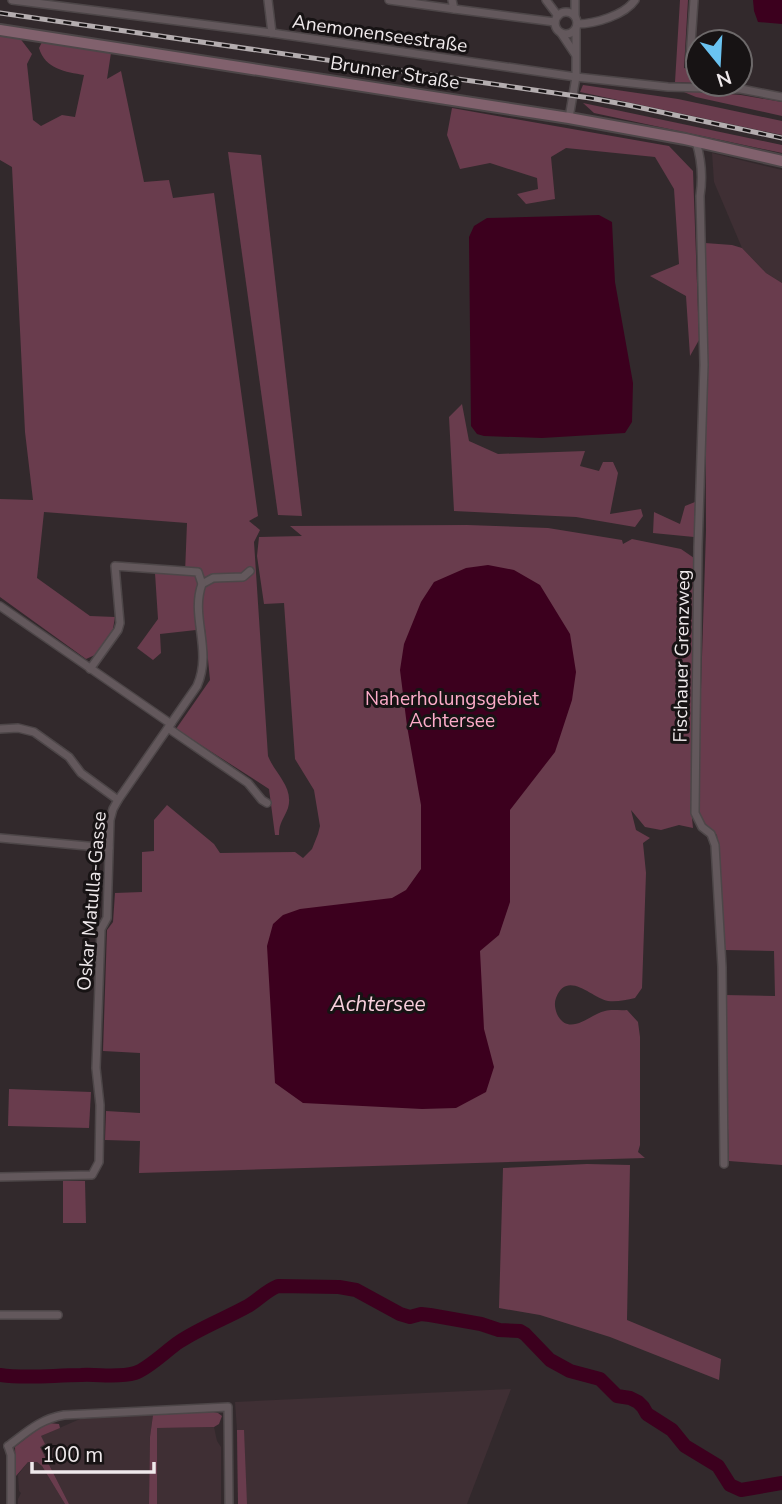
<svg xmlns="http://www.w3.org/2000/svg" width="782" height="1504" font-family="'Nunito Sans',sans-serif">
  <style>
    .built { fill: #3f2f34 }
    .green { fill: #693c4d }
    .water { fill: #3c001e }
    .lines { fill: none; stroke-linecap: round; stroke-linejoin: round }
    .river { stroke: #3c001e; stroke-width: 14 }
    .street-casing { stroke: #4d4648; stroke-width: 10 }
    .secondary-casing { stroke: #4d4648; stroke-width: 14 }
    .street { stroke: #63585c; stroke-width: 7 }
    .secondary { stroke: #81616d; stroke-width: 10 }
    .rail-casing { stroke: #b4adaf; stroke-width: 5 }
    .rail { stroke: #171314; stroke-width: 2.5; stroke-dasharray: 8; stroke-linecap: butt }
    .labels { text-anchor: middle; stroke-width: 6; stroke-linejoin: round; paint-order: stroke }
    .street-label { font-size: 19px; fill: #efe9eb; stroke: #171314 }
    .park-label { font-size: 19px; fill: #fdacc9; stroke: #171314 }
    .water-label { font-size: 21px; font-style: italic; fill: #f9cfdd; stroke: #171314 }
  </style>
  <rect width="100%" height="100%" fill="#32292c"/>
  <g class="built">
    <path d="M712 153 782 170V283L766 273 742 248 714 182Z"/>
    <path d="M511 1389 467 1504H238L237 1430 235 1402Z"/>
    <path d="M153 1415 150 1437 149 1504H69L40 1447 41 1436 80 1419Z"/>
    <path d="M214 1427 217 1441 221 1447V1504H157V1428Z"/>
    <path d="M28 1462H37L42 1466 65 1504H18V1499L21 1493 19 1491 18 1475Z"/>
  </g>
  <g class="green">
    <path d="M680 0H688L684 68 698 71V83L675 82Z"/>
    <path d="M0 34 19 37 32 54 27 64 33 120 41 126 62 115 75 117 84 75C66 72 45 69 39 48L42 42 48 40 111 53 107 79 121 71 144 182 169 180 173 198 214 193 258 516 249 521 260 530 254 542 268 756C275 774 294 787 288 808 284 819 279 822 279 835H275L269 789 176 729 210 680 205 629 160 634 161 653 153 660 137 648 158 619 155 573H185L187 523 44 512 37 578 90 616 115 617 113 629 95 655 86 659 0 597V499L33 500 25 432 12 167 0 160Z"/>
    <path d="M583 85 678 99 782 121V135L580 92Z"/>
    <path d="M679 90 741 95 782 102V116L696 97Z"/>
    <path d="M583 103 782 145V153L594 113Z"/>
    <path d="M452 108 669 146 693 171 699 340 690 356 686 296 650 276 679 264 674 189 655 157 566 148 551 157 555 199 526 204 517 194 538 189 537 178 490 163 460 169 447 135Z"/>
    <path d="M228 152 261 155 302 516 278 515Z"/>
    <path d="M705 243 732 245 742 248 766 273 782 283V1165L729 1161 724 995 775 996 774 951 725 950 717 835 708 828 697 814 706 531Z"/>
    <path d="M462 404 469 441 498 454 585 451 580 466 599 471 603 462H613L618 473 610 514 641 509 643 516 635 527 576 517 454 511 449 417Z"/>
    <path d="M695 502 694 537 653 533 654 512 680 524 685 506Z"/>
    <path d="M467 525 548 528 622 540 623 544 632 539 681 549 694 558 692 818 693 828 679 825 661 830 645 827 631 810 636 830 650 838 643 843 646 873 642 988 635 998C626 1000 617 1002 608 1001 592 998 567 969 556 998 554 1003 555 1009 557 1014 569 1038 590 1014 605 1011 612 1009 620 1011 627 1010L638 1022 640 1037V1145L638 1152 645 1158 139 1173 140 1141 105 1140 106 1111 140 1113V1053L103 1051 107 930 113 922 115 893 142 892V852L154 851V820L167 805 214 844 220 853 295 852 303 858 312 849 318 834 320 826 314 790 295 759 284 603 264 604 257 556 259 537 302 536 290 526Z"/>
    <path d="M9 1089 91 1092 89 1128 8 1126Z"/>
    <path d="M587 1164 630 1165 627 1320 721 1359 719 1380 610 1337 540 1315 499 1308 503 1168Z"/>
    <path d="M63 1181H85L86 1223H63Z"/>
    <path d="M213 1412 218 1413 222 1416 219 1424 214 1427 157 1428V1504H149L150 1437 153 1415Z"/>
    <path d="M48 1423 59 1424 60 1428 41 1436 45 1444 40 1447 69 1504H65L42 1466 37 1462H28L16 1476 15 1447 42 1426Z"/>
    <path d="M237 1430H244L247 1504H238Z"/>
  </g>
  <g class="water">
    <path d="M753 0H782V24L758 22 754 11Z"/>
    <path d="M599 215 612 222 615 282 633 383 632 422 625 433 542 438 484 436 477 434 471 426 469 237 474 226 487 218Z"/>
    <path d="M488 565 514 570 540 585 570 634 576 672 572 700 555 752 510 810V902L499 935 480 951 484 1029 494 1067 486 1092 456 1108 422 1109 303 1103 275 1083 267 946 273 924 283 915 300 909 392 898 406 890 421 869V805L407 726 400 670 404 644 421 602 434 582 466 568Z"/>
  </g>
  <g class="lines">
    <path class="river" d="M0 1375C27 1379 54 1375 81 1375 99 1374 118 1378 135 1373 148 1369 167 1350 179 1342 200 1328 224 1319 246 1307 258 1301 265 1291 278 1286L339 1287 356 1290 400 1314 410 1317 421 1314 430 1315 481 1324 499 1330 520 1331 525 1334 550 1360 570 1371 600 1379 617 1396 630 1398 638 1402 643 1407 647 1414 672 1430 685 1446 718 1466 730 1485 741 1490 782 1483"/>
    <defs>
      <g id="street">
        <path d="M12 0 272 33 576 77 668 87 741 89 782 97"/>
        <path d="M268 0 272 33"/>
        <path d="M389 0 454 9 452 0"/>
        <path d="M546 0 558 16"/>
        <path d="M694 0 690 58 698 66"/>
        <path d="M454 9 555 22"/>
        <circle cx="566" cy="23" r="11"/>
        <path d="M575 16V0"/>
        <path d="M577 24C595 24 625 15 635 0"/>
        <path d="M561 33 575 54"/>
        <path d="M569 118 576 77V29"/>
        <path d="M696 142C702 161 703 177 700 196L704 365 698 547 695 813 702 827 711 834 715 845 722 967 724 1164"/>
        <path d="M202 584 213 578 243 577 250 571"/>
        <path d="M0 606 171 724"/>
        <path d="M168 728 248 783 262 800 267 803"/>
        <path d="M0 729 18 728 34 732 69 757 81 773 118 800"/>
        <path d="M0 838 109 848"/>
        <path d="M0 1177 92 1175 99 1162 100 1105 96 1068 101 929 107 918 110 820 113 809 118 800 197 686C213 650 190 617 202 584L198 572 115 566 120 623 118 630 90 669"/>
        <path d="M0 1315H58"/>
        <path d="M8 1446C27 1432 40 1419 64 1415L228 1407 229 1504"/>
        <path d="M8 1446 11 1455V1504"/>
      </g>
      <path id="secondary" d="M0 30 569 118 685 139 782 161"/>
    </defs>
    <use href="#street" class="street-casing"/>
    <use href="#secondary" class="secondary-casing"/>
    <use href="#street" class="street"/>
    <use href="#secondary" class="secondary"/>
    <defs>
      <path id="rail" d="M0 13 590 98 628 105 782 138"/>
    </defs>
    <use href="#rail" class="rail-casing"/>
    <use href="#rail" class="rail"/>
  </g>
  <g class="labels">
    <g class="street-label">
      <text transform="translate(380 33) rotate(8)" y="7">Anemonenseestraße</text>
      <text transform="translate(395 72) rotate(9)" y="7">Brunner Straße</text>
      <text transform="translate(681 656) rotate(-89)" y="7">Fischauer Grenzweg</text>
      <text transform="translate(91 901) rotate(-85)" y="7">Oskar Matulla-Gasse</text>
    </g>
    <g class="park-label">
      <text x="452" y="705">Naherholungsgebiet<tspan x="452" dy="22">Achtersee</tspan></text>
    </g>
    <g class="water-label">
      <text x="378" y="1011">Achtersee</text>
    </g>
  </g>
  <g transform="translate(719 63) rotate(162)"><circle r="33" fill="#171314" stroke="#6d696a" stroke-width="2"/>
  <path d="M0-5L12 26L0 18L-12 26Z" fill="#6ac3f1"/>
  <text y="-10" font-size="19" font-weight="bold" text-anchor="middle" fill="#efe9eb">N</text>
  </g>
  <path d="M32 1462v10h122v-10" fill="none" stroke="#efe9eb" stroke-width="3.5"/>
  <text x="42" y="1462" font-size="21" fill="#efe9eb" stroke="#171314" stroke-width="5" paint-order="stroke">100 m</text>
</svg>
